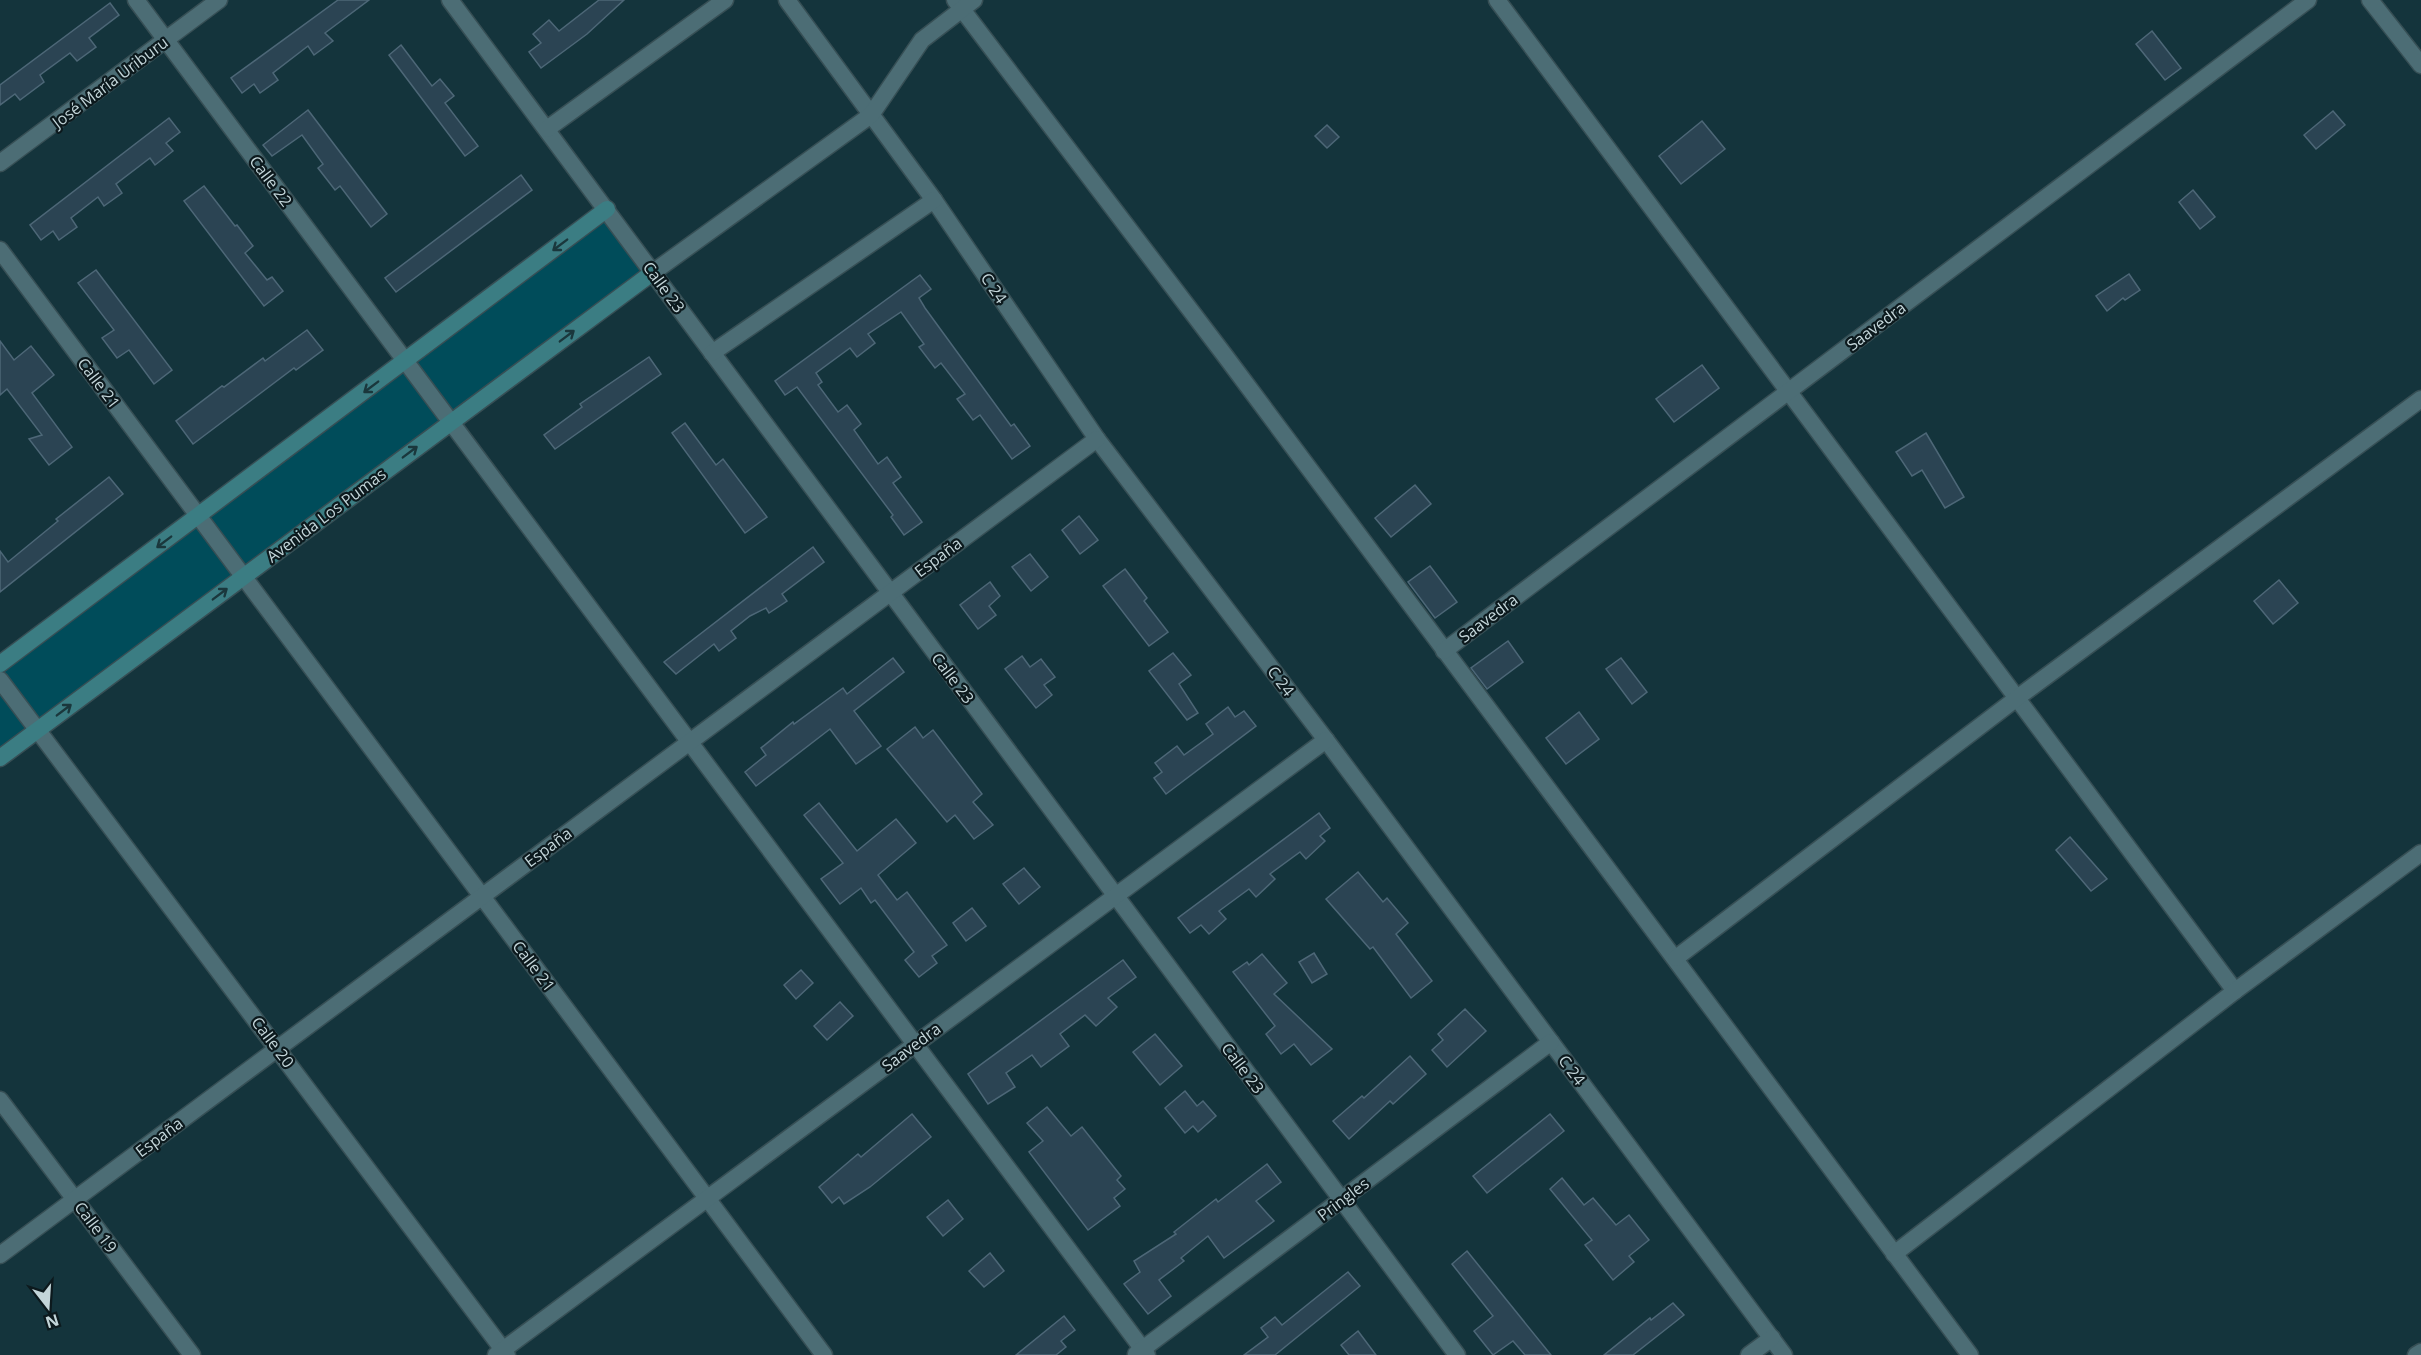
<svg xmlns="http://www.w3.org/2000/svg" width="2421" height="1355" font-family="'Open Sans',sans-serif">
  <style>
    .green { fill: #004c5a }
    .building { fill: #2b4453; stroke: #4d6777; stroke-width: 1.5 }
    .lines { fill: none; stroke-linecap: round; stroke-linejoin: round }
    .minor-casing { stroke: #374f55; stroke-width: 19 }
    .secondary-casing { stroke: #374f55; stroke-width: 19 }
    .minor { stroke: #4c6d75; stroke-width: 16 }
    .secondary { stroke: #3b7d83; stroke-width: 16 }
    .oneway { stroke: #1a373c }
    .labels { text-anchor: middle; stroke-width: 4.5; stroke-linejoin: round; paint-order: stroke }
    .street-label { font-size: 16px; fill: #c3d5d9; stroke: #0c191d }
  </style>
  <rect width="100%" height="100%" fill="#14343c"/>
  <path class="green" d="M607 211 651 272 0 756V664Z"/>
  <g class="building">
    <path d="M338 0H369L325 33 333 41 314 55 308 46 273 73 278 80 260 93 254 84 242 93 231 78Z"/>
    <path d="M599 0H624L587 34 541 68 529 52 541 43 533 34 549 20 559 31Z"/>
    <path d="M110 3 119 15 89 38 96 47 77 61 70 53 40 75 44 82 20 100 15 94 0 105V85Z"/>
    <path d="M2152 31 2181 68 2165 80 2136 44Z"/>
    <path d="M401 45 432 86 440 79 454 96 445 103 478 146 465 156 389 55Z"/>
    <path d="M308 110 387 214 371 227 340 186 335 190 318 168 323 164 302 135 272 156 263 145Z"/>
    <path d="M2333 111 2345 125 2316 149 2304 135Z"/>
    <path d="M169 118 180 132 166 143 173 151 155 165 150 158 116 184 122 193 104 206 98 197 71 218 77 227 59 240 53 231 41 240 30 225Z"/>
    <path d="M1702 121 1725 149 1681 184 1659 156Z"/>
    <path d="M1327 125 1339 137 1327 148 1315 136Z"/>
    <path d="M521 175 532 190 396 292 385 278Z"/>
    <path d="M204 186 235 226 237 225 253 246 245 253 267 280 272 277 283 291 264 306 184 201Z"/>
    <path d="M2193 190 2215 217 2200 229 2179 202Z"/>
    <path d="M96 270 172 370 154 384 129 350 117 358 102 338 114 330 78 283Z"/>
    <path d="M2129 274 2140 290 2125 300 2123 298 2107 311 2096 296Z"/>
    <path d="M920 275 931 289 919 298 925 308 1011 426 1014 424 1030 446 1012 459 980 415 973 420 957 399 965 394 941 363 935 368 919 347 924 344 901 312 868 334 875 343 857 357 850 348 816 373 822 382 818 385 838 412 847 405 861 424 854 430 878 464 887 457 901 477 893 483 922 522 904 535 891 517 893 515 797 387 785 395 775 381Z"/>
    <path d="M307 330 323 350 296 370 294 368 193 444 176 421 222 386 224 387 263 358 265 361Z"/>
    <path d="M0 341 14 360 31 346 54 375 32 393 72 447 49 465 29 439 42 435 7 389 0 395Z"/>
    <path d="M649 357 661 374 555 449 544 435 582 407 580 404Z"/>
    <path d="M1702 365 1719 388 1674 422 1656 399Z"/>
    <path d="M685 423 716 465 723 459 767 517 745 533 672 433Z"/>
    <path d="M1926 433 1964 497 1945 508 1922 470 1912 476 1896 452Z"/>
    <path d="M109 477 123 494 0 592V551L8 562 58 521 56 519Z"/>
    <path d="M1415 485 1431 504 1391 537 1375 518Z"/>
    <path d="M1079 516 1098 540 1080 554 1062 530Z"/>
    <path d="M813 547 824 562 782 594 787 601 769 613 766 608 750 616 731 631 736 638 719 651 714 644 676 674 664 662Z"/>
    <path d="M1030 554 1048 577 1031 591 1012 567Z"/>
    <path d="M1430 566 1457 602 1435 618 1408 582Z"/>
    <path d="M1125 569 1147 598 1144 601 1168 632 1149 646 1103 586Z"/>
    <path d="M2279 580 2298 603 2273 624 2254 601Z"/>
    <path d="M990 582 1000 596 989 606 996 615 978 629 960 605Z"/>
    <path d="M1508 641 1523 662 1487 689 1471 668Z"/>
    <path d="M1173 653 1191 675 1179 684 1198 713 1187 720 1149 671Z"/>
    <path d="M1022 656 1030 667 1041 659 1055 677 1044 685 1052 695 1036 708 1005 669Z"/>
    <path d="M893 658 904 672 854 711 881 746 856 764 830 729 756 786 745 772 766 755 761 748 793 722 794 724 843 688 847 694Z"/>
    <path d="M1621 658 1647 692 1632 704 1606 669Z"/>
    <path d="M1228 707 1235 717 1244 711 1256 726 1166 794 1154 778 1162 772 1155 763 1177 746 1184 755 1213 734 1206 724Z"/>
    <path d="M1579 712 1599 739 1566 764 1546 738Z"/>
    <path d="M915 727 923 738 933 730 982 794 973 802 993 825 974 839 955 815 947 822 887 749Z"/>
    <path d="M819 803 857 851 896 819 916 843 878 875 897 900 907 892 947 945 932 956 937 963 919 977 905 960 914 952 875 900 871 903 861 888 840 904 821 879 843 863 804 815Z"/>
    <path d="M1319 813 1330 828 1320 836 1325 841 1306 859 1300 852 1270 874 1275 879 1256 897 1249 889 1219 911 1226 919 1209 934 1201 925 1190 933 1178 918Z"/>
    <path d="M2070 837 2107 879 2091 891 2056 850Z"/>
    <path d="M1024 868 1040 887 1019 904 1003 884Z"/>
    <path d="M1358 872 1383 902 1387 898 1408 923 1396 934 1432 981 1411 998 1373 947 1370 949 1326 899Z"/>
    <path d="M972 908 986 926 966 941 953 923Z"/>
    <path d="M1314 953 1327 974 1312 983 1299 962Z"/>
    <path d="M1262 954 1287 983 1274 994 1332 1049 1311 1065 1294 1044 1281 1054 1266 1034 1275 1026 1233 972 1247 962 1249 965Z"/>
    <path d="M1123 960 1136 977 1108 998 1117 1007 1096 1026 1085 1015 1060 1034 1069 1046 1041 1067 1032 1055 1006 1073 1015 1087 988 1104 968 1074Z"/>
    <path d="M801 970 813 983 796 999 784 985Z"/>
    <path d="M840 1002 853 1016 827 1040 814 1026Z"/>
    <path d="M1465 1009 1486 1031 1447 1067 1432 1050 1443 1040 1438 1034Z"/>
    <path d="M1155 1034 1182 1066 1160 1085 1133 1052Z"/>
    <path d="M1410 1056 1426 1074 1393 1104 1390 1101 1349 1139 1333 1121 1362 1096 1364 1098Z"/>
    <path d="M1185 1091 1197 1106 1203 1101 1216 1116 1198 1132 1193 1126 1185 1133 1165 1108Z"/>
    <path d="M1047 1107 1071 1136 1082 1127 1121 1176 1117 1180 1125 1189 1114 1198 1120 1206 1088 1230 1029 1152 1043 1141 1027 1123Z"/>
    <path d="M912 1114 931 1137 870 1187 844 1204 839 1197 832 1203 819 1187 858 1154 861 1157Z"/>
    <path d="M1550 1114 1564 1131 1487 1193 1473 1176Z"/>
    <path d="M1267 1164 1281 1182 1256 1201 1274 1221 1224 1258 1208 1236 1181 1258 1184 1261 1159 1280 1171 1296 1148 1314 1124 1284 1140 1272 1134 1261 1176 1234 1174 1232 1216 1199 1218 1202Z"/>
    <path d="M1562 1178 1584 1205 1593 1198 1616 1225 1629 1215 1649 1240 1629 1256 1634 1262 1613 1280 1585 1245 1592 1240 1550 1189Z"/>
    <path d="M948 1200 963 1219 943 1236 927 1217Z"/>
    <path d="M1467 1251 1551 1355H1525L1513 1341 1493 1355 1474 1331 1493 1316 1452 1264Z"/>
    <path d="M990 1253 1004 1271 984 1287 969 1271Z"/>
    <path d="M1348 1272 1360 1286 1275 1355H1244L1268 1337 1261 1328 1275 1317 1282 1325Z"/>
    <path d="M1673 1303 1684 1315 1633 1355H1604L1650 1318 1651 1320Z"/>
    <path d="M1064 1316 1075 1330 1061 1341 1066 1347 1056 1355H1016Z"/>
    <path d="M1358 1331 1376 1355H1349L1341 1345Z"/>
  </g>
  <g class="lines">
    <defs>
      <g id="minor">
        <path d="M136 0 1147 1355"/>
        <path d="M450 0 1457 1355"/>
        <path d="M787 0 934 200 1097 439 1326 740 1784 1355"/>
        <path d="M955 0 1226 357 1970 1355"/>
        <path d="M1497 0 2235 991"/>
        <path d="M2370 0 2421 65"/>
        <path d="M547 129 725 0"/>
        <path d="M0 163 219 0"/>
        <path d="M0 250 824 1355"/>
        <path d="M652 273 871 115 922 40 974 0"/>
        <path d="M712 353 934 200"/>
        <path d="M1444 651 2308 0"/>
        <path d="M0 680 507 1355"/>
        <path d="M1676 958 2017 698 2421 399"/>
        <path d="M0 1100 192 1355"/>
        <path d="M1894 1254 2235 991 2421 853"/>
        <path d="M0 1255 1097 439"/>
        <path d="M1136 1354 1551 1042"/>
        <path d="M496 1355 1326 740"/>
        <path d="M1749 1355 1772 1338"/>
        <path d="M2416 1355 2421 1352"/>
      </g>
      <g id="secondary">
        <path d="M0 664 607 209"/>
        <path d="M0 758 652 273"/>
      </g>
    </defs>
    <use href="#minor" class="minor-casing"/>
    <use href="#secondary" class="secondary-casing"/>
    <use href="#minor" class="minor"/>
    <use href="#secondary" class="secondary"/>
  </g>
  <defs><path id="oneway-shaft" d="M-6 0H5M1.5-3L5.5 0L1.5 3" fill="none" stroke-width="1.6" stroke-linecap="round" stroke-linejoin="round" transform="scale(1.5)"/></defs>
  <g class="oneway">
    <use href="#oneway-shaft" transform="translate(560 245) rotate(143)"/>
    <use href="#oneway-shaft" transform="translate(567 336) rotate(-37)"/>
    <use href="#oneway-shaft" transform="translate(371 387) rotate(143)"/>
    <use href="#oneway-shaft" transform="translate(410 452) rotate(-37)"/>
    <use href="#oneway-shaft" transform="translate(164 542) rotate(143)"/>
    <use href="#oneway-shaft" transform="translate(220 594) rotate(-37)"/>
    <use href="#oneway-shaft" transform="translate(64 710) rotate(-37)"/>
  </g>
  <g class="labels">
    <g class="street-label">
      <text transform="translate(110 82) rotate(-37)" y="6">José María Uriburu</text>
      <text transform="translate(271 181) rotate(53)" y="6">Calle 22</text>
      <text transform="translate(664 287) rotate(54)" y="6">Calle 23</text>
      <text transform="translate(994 288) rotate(56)" y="6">C 24</text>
      <text transform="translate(1876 326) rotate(-37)" y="6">Saavedra</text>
      <text transform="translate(99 383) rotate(53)" y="6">Calle 21</text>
      <text transform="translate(326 515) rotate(-37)" y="6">Avenida Los Pumas</text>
      <text transform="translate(938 557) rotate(-37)" y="6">España</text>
      <text transform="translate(1488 618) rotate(-37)" y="6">Saavedra</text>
      <text transform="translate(953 678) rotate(53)" y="6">Calle 23</text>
      <text transform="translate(1281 681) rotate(53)" y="6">C 24</text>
      <text transform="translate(548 847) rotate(-37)" y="6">España</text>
      <text transform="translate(534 966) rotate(53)" y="6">Calle 21</text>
      <text transform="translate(273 1042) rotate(53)" y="6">Calle 20</text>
      <text transform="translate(911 1047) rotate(-37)" y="6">Saavedra</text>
      <text transform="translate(1243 1068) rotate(53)" y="6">Calle 23</text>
      <text transform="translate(1572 1070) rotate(53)" y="6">C 24</text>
      <text transform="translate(159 1137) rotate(-37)" y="6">España</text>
      <text transform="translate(1343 1199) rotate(-37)" y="6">Pringles</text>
      <text transform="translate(96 1227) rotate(53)" y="6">Calle 19</text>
    </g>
  </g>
  <g transform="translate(48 1307) rotate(163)" stroke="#0c191d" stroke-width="4.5" paint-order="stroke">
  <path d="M0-4.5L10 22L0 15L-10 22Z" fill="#c3d5d9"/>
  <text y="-9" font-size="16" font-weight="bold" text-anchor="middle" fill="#c3d5d9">N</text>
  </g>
</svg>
